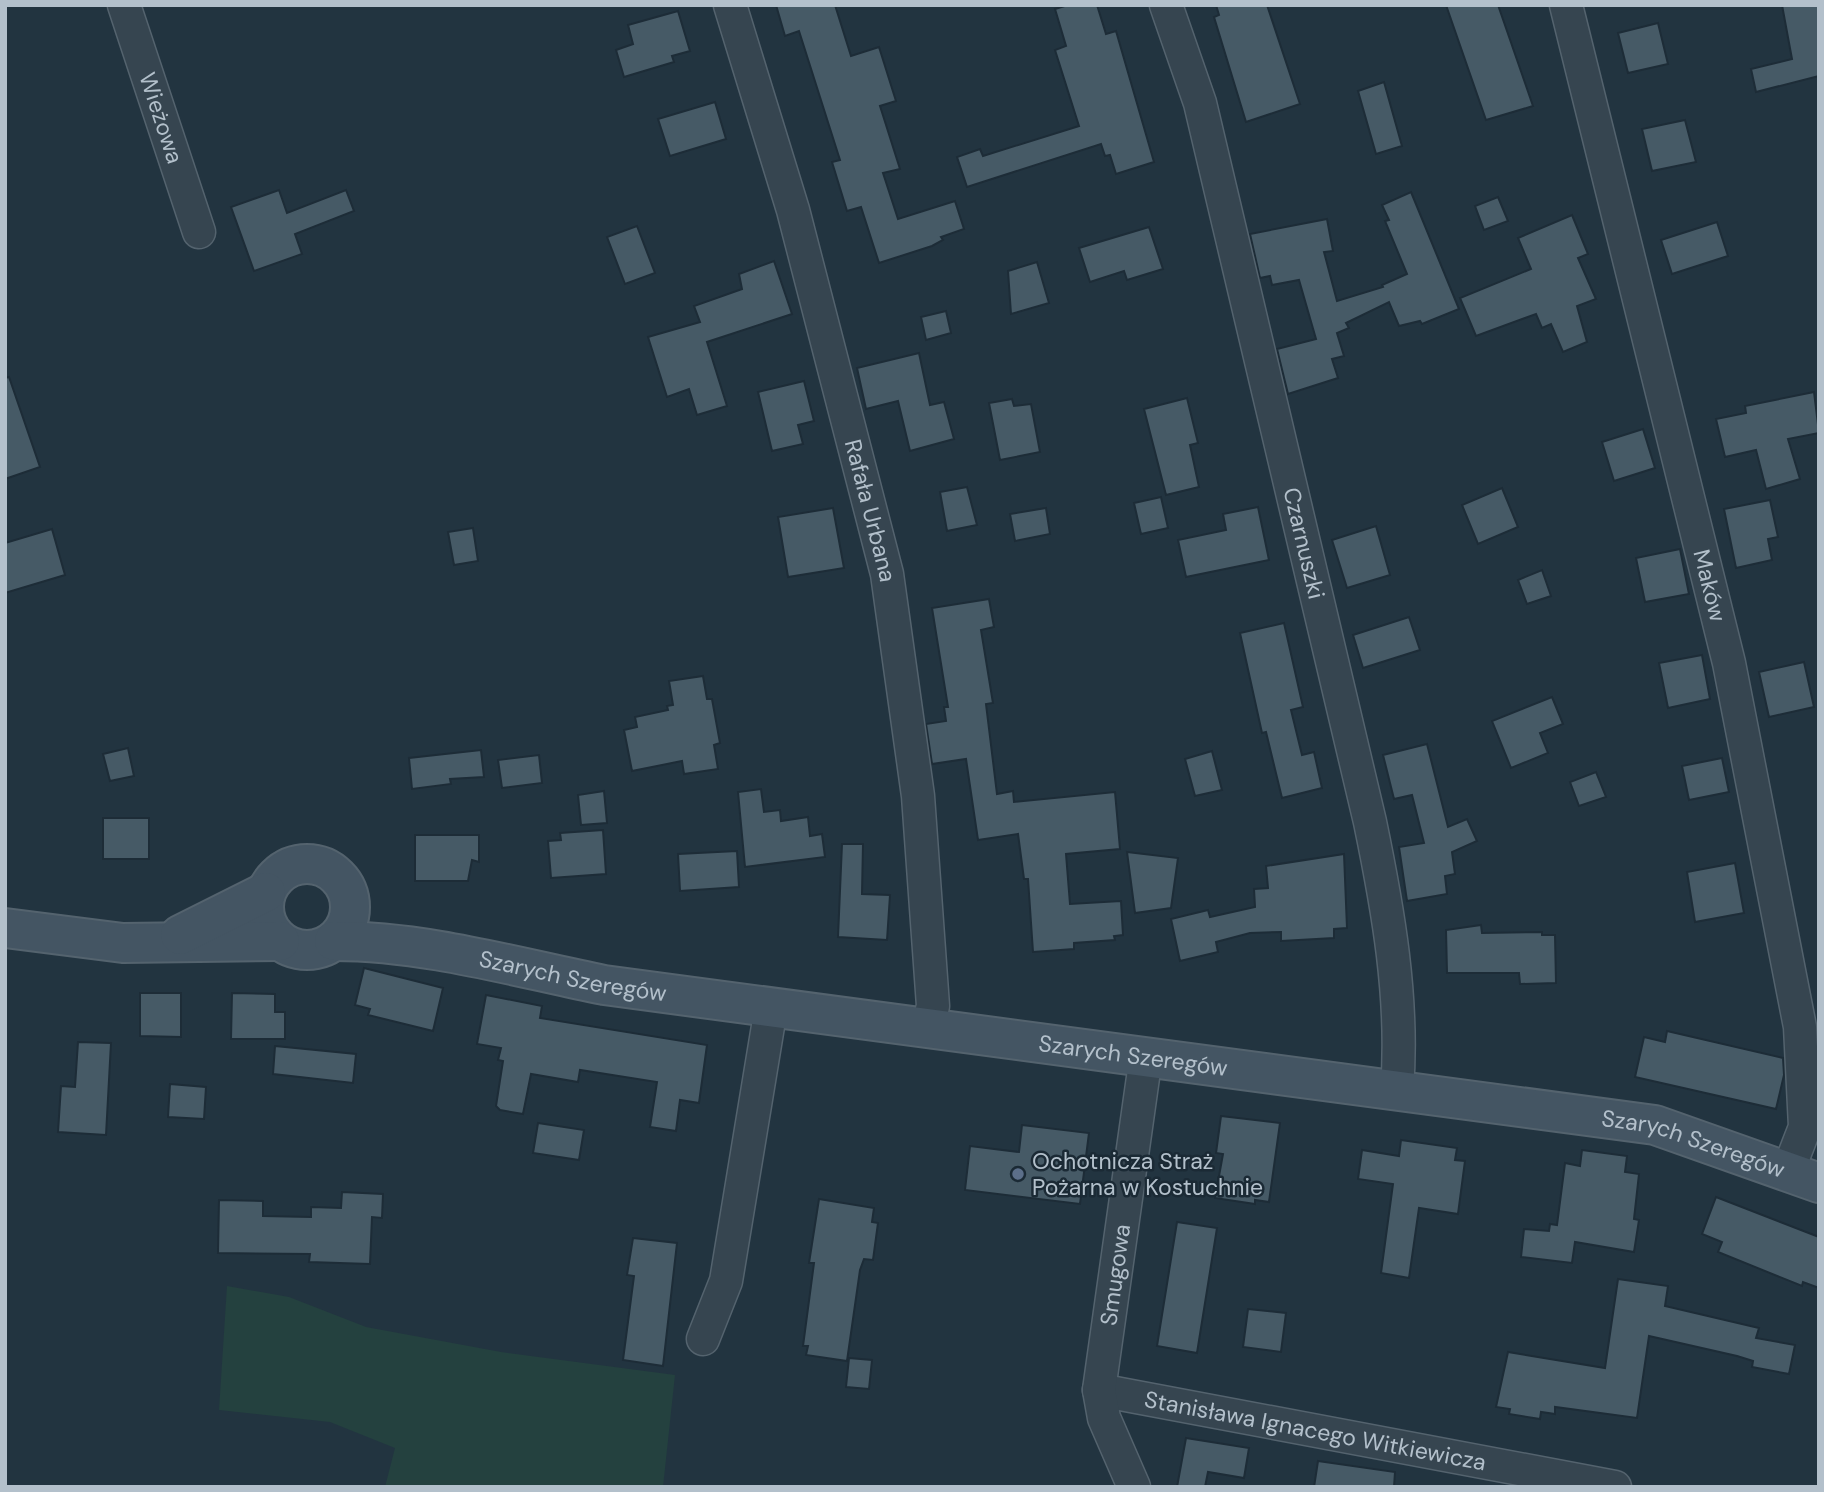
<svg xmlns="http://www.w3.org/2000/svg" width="1824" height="1492" font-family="'DM Sans',sans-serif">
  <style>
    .green { fill: #24413f }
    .building { fill: #465a66; stroke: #1d2c37; stroke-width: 2 }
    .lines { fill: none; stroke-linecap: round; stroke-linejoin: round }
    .street-casing { stroke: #54636e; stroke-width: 35 }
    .secondary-casing { stroke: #54636e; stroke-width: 42 }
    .street { stroke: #364550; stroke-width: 32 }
    .secondary { stroke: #445563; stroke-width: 38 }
    .service-dot { fill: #5c6f8a; stroke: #1b2a35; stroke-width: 2.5 }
    .labels { text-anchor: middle; stroke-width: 5; stroke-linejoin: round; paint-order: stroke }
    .street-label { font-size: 23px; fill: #b3c0cb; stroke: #1b2a35 }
    .poi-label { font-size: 23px; fill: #b3c0cb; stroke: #1b2a35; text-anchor: start }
  </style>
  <rect width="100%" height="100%" fill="#223440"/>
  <path class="green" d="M227 1286 289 1297 366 1327 501 1352 675 1375 663 1487H385L395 1448 330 1422 219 1410Z"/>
  <g class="building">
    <path d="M776 5H835L851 56 879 47 896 101 880 106 900 169 883 173 898 219 955 201 964 229 941 237 943 240 932 246 879 263 861 207 847 211 832 162 840 160 799 31 785 36Z"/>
    <path d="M1068 5H1097L1106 34 1116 31 1154 162 1116 174 1110 155 1105 156 1101 144 967 187 957 157 980 149 983 156 1079 126 1055 50 1066 46 1055 9Z"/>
    <path d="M1216 5H1267L1300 104 1246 122 1214 17 1219 15Z"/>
    <path d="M1446 5H1498L1533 106 1486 120Z"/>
    <path d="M1782 5H1819V76L1756 92 1751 69 1792 59Z"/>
    <path d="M678 11 690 51 672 56 674 62 624 77 616 50 633 44 628 25Z"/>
    <path d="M1658 23 1668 64 1628 73 1618 33Z"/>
    <path d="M1384 82 1402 146 1376 154 1358 91Z"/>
    <path d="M715 102 726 139 670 156 658 119Z"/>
    <path d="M1685 120 1696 162 1652 171 1642 129Z"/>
    <path d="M279 190 287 213 346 190 354 211 295 234 302 254 254 271 231 207Z"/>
    <path d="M1411 192 1459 309 1422 324 1420 321 1399 326 1389 302 1346 323 1349 328 1337 333 1344 356 1332 359 1338 378 1288 394 1277 349 1316 339 1299 280 1272 285 1270 276 1260 278 1250 234 1327 219 1333 251 1324 252 1337 301 1383 287 1382 285 1407 274 1385 221 1389 220 1382 205Z"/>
    <path d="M1498 197 1508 221 1484 230 1475 206Z"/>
    <path d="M1572 215 1588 254 1578 258 1596 299 1577 306 1587 342 1563 352 1551 324 1542 328 1536 314 1476 336 1460 298 1531 269 1518 238Z"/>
    <path d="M1717 222 1728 256 1672 274 1661 240Z"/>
    <path d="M637 226 655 273 625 284 607 237Z"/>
    <path d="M1149 227 1163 269 1127 280 1124 271 1090 282 1079 248Z"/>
    <path d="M774 261 792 314 707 342 727 406 697 415 689 389 667 397 648 337 700 322 694 306 742 289 739 274Z"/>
    <path d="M1037 262 1049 303 1011 314 1008 271Z"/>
    <path d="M946 311 951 333 926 340 921 317Z"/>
    <path d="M919 353 930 405 944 402 954 439 910 451 898 401 866 409 857 368Z"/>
    <path d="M9 377 40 467 5 479V378Z"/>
    <path d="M804 381 814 421 798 425 803 444 772 451 758 392Z"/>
    <path d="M1814 392 1819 433 1788 439 1800 479 1766 489 1756 450 1725 457 1716 419 1746 413 1745 406Z"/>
    <path d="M1187 398 1198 443 1190 445 1199 487 1166 495 1144 409Z"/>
    <path d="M1012 399 1014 406 1031 404 1040 452 1000 460 989 403Z"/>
    <path d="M1643 429 1655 468 1614 481 1602 442Z"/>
    <path d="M967 487 977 525 947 531 940 492Z"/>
    <path d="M1502 488 1518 527 1478 544 1462 505Z"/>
    <path d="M1161 497 1168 528 1141 534 1134 503Z"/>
    <path d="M1770 500 1778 537 1768 539 1772 560 1736 568 1724 509Z"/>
    <path d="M1258 507 1269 560 1186 577 1178 540 1226 530 1223 514Z"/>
    <path d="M833 508 844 568 788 577 778 517Z"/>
    <path d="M1046 508 1050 534 1015 541 1010 514Z"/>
    <path d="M1376 526 1390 575 1347 588 1332 540Z"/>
    <path d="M473 528 478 561 454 565 448 532Z"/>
    <path d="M52 529 65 575 5 593V543Z"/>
    <path d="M1680 549 1689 594 1645 602 1636 558Z"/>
    <path d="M1542 570 1551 596 1527 604 1518 580Z"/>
    <path d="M989 599 994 627 981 630 993 703 986 704 997 794 1013 791 1014 802 1115 792 1120 849 1066 854 1070 904 1121 901 1123 935 1114 936 1115 940 1074 943V949L1033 952 1028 879H1024L1018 834 978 840 966 759 932 764 926 724 946 721 944 707H948L932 608Z"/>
    <path d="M1409 617 1420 650 1363 668 1353 635Z"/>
    <path d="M1284 623 1303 707 1291 710 1302 755 1314 752 1322 788 1282 798 1266 732 1262 733 1240 633Z"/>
    <path d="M1702 655 1710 699 1668 708 1659 663Z"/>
    <path d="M1804 662 1814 707 1769 717 1759 672Z"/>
    <path d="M703 676 707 699H712L720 743 714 745 718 769 684 774 682 761 632 771 624 730 637 727 635 717 668 710 667 706 673 705 669 681Z"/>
    <path d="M1552 697 1563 724 1540 733 1548 753 1511 768 1492 721Z"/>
    <path d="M1427 744 1448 827 1467 819 1477 841 1452 852 1455 874 1445 876 1447 894 1407 901 1399 847 1424 843 1412 795 1394 799 1383 755Z"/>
    <path d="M128 748 134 776 110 781 103 754Z"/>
    <path d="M481 750 484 777 450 779 451 784 412 789 409 758Z"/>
    <path d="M1212 751 1222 790 1195 796 1185 759Z"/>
    <path d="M539 755 542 783 502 788 498 760Z"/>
    <path d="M1722 758 1729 792 1689 800 1682 766Z"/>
    <path d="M1596 772 1606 797 1579 806 1570 782Z"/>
    <path d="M761 789 764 812 780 810 781 821 808 817 810 836 822 834 825 857 745 867 738 792Z"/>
    <path d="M604 791 607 823 581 825 578 795Z"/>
    <rect x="103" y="818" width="46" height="41"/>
    <path d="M603 830 606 874 551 878 548 841 561 840 560 833Z"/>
    <path d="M415 835H479V862L472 860 468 881H415Z"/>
    <path d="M842 844H863L862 894 890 895 887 940 838 937Z"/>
    <path d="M737 851 739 887 680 891 678 854Z"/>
    <path d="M1127 852 1178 858 1171 908 1135 913Z"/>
    <path d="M1344 854 1347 928 1334 929V938L1281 941V932L1250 933 1216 942 1218 952 1180 961 1171 919 1208 910 1210 917 1255 907 1254 889 1268 888 1266 866Z"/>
    <path d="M1735 863 1744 913 1695 922 1687 872Z"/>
    <path d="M1481 925 1482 933 1542 932V935H1555L1556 983 1520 984 1519 973H1447L1446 930Z"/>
    <path d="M364 968 443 988 433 1031 368 1015 370 1009 355 1005Z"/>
    <path d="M140 993H181V1037L140 1036Z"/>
    <path d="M232 993 275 994V1012H285V1039H231Z"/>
    <path d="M486 995 542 1006 540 1018 707 1045 699 1103 680 1100 676 1131 650 1127 657 1082 580 1070 578 1082 531 1074 523 1114 500 1110 496 1106 503 1061 498 1060 501 1048 477 1044Z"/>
    <path d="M1667 1031 1783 1058 1784 1075 1776 1109 1635 1077 1644 1037 1665 1042Z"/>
    <path d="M78 1042 111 1043 106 1135 58 1132 61 1086 75 1087Z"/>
    <path d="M275 1046 356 1054 353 1083 273 1074Z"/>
    <path d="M170 1084 206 1087 204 1119 168 1117Z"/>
    <path d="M1221 1116 1280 1123 1269 1202 1255 1200V1204L1215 1198 1223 1154 1216 1153Z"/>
    <path d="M538 1123 584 1130 579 1160 533 1153Z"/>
    <path d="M1022 1125 1089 1133 1080 1204 965 1190 970 1146 1019 1152Z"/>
    <path d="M1401 1140 1457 1148 1455 1160 1465 1161 1458 1214 1419 1208 1409 1278 1381 1273 1393 1184 1358 1179 1362 1150 1399 1156Z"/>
    <path d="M1582 1150 1627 1156 1625 1172 1639 1174 1634 1219 1639 1220 1634 1252 1575 1242 1572 1263 1521 1257 1524 1229 1549 1231 1550 1224 1557 1225 1565 1163 1580 1166Z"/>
    <path d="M342 1192 383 1194 382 1218 372 1217 370 1264 309 1262 310 1254 218 1253 219 1200 263 1201V1216L311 1217V1207L341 1208Z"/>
    <path d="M1716 1197 1819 1237V1288L1803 1282 1802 1286 1718 1252 1722 1242 1702 1234Z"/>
    <path d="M819 1199 874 1208 872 1222 878 1223 873 1260 864 1259 860 1270 847 1361 806 1355 808 1346H803L814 1263H809Z"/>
    <path d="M1177 1222 1217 1228 1197 1353 1157 1346Z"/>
    <path d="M633 1238 677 1243 663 1366 623 1360 634 1276 627 1275Z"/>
    <path d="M1618 1279 1668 1286 1665 1306 1759 1328 1756 1338 1795 1345 1789 1374 1752 1367 1753 1361 1737 1356 1649 1336 1637 1418 1555 1407V1414L1541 1412 1540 1419 1509 1414 1510 1409 1496 1407 1508 1352 1605 1368Z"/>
    <path d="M1248 1309 1286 1313 1281 1352 1243 1347Z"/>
    <path d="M849 1358 872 1360 869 1389 846 1387Z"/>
    <path d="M1186 1438 1249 1448 1244 1478 1208 1472 1205 1487H1177Z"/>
    <path d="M1318 1461 1395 1472 1394 1487H1314Z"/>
  </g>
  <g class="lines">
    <defs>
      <g id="street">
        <path id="s1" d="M124 5 199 232"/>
        <path id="s2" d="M730 5 793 210 887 574 918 796 933 1006 927 1028"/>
        <path id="s3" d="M1166 5 1200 103 1370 822C1388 909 1404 999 1397 1089"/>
        <path id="s4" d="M1566 5 1729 663 1800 1027 1805 1127 1788 1171"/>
        <path d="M703 1339 726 1281 771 1008"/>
        <path id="s5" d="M1099 1390 1615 1487"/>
        <path id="s6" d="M1134 1487 1104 1418 1099 1390 1146 1056"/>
      </g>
      <g id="secondary">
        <circle cx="307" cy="907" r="43"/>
        <path d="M5 928 123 943 280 941"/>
        <path d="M180 935 266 892"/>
        <path id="s7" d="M334 941C425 941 515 967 604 985L1655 1125 1819 1183"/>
      </g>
    </defs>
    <use href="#street" class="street-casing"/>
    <use href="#secondary" class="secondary-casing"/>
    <use href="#street" class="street"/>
    <use href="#secondary" class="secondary"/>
  </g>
  <circle class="service-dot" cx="1018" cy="1174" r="7"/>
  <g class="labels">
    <g class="street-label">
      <text dy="8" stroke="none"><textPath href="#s1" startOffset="119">Wieżowa</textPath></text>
      <text dy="8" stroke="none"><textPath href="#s2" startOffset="525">Rafała Urbana</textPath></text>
      <text dy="8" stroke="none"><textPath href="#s3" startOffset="556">Czarnuszki</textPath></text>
      <text dy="8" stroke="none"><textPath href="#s4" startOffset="598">Maków</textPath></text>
      <text dy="8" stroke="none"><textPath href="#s7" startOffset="242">Szarych Szeregów</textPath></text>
      <text dy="8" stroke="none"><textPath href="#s7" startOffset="808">Szarych Szeregów</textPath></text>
      <text dy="8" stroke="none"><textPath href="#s7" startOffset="1376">Szarych Szeregów</textPath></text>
      <text dy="8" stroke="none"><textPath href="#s6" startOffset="220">Smugowa</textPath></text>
      <text dy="8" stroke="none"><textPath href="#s5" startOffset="220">Stanisława Ignacego Witkiewicza</textPath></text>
    </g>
    <g class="poi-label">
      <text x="1032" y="1169">Ochotnicza Straż<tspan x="1032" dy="26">Pożarna w Kostuchnie</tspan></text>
    </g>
  </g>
  <rect width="1824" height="1492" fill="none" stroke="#b3c0cb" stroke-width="14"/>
</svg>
